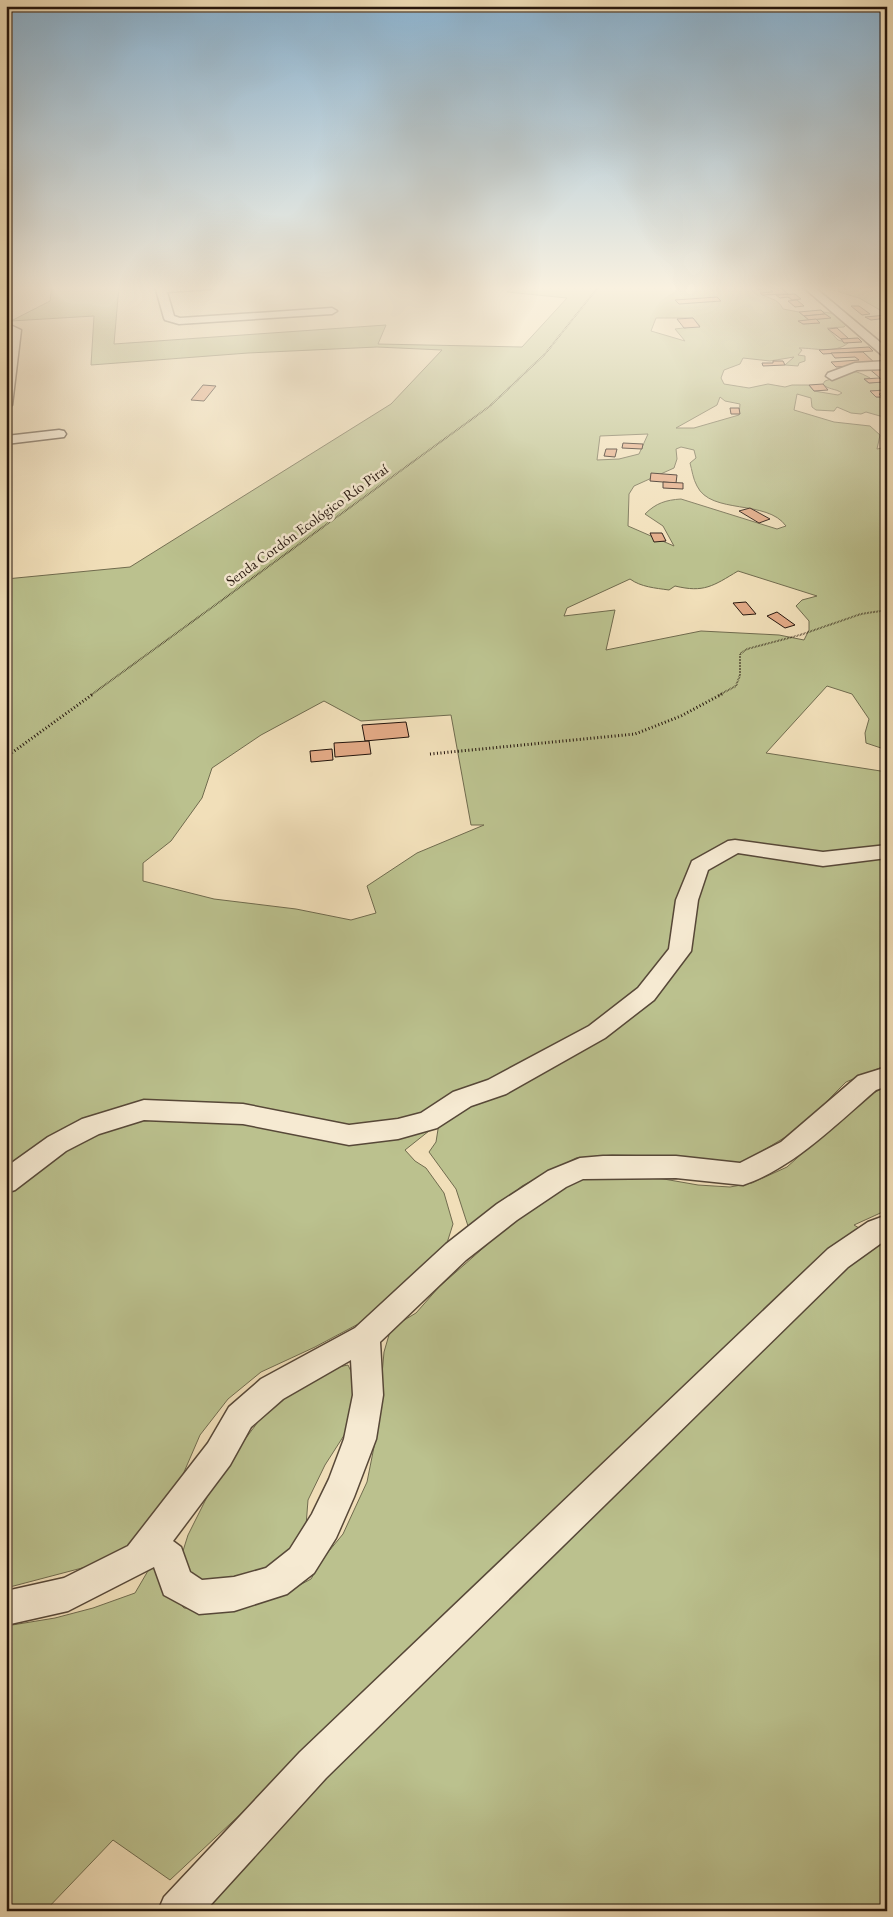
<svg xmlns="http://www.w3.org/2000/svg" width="893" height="1917" font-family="'EB Garamond',serif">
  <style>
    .green { fill: #bbc18e; stroke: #706b4e; fill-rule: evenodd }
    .building { fill: #e3aa86; stroke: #24150d }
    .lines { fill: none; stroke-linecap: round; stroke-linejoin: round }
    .minor-casing { stroke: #574838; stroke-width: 3 }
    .path-far1 { stroke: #24150d; stroke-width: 2; stroke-dasharray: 0.5 1; stroke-linecap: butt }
    .path { stroke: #24150d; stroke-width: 3; stroke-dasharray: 1 2.5; stroke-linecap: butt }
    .minor { fill: #f6ead2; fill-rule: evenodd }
    .labels { text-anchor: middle; stroke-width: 5; stroke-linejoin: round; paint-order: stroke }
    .far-street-label { font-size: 15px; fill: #24150d; stroke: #f6ead2 }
  </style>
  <rect width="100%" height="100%" fill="#f1dfb9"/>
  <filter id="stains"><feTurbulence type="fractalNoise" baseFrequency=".004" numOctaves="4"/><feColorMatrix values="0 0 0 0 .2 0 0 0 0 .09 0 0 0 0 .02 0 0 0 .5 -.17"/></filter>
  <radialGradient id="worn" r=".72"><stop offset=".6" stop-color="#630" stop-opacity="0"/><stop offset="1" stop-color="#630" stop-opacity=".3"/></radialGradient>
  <g class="green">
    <path d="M52 286H119L114 344 386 325 378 344 522 347 567 298 507 292 512 286H754L757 289 769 288 773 292 760 293C769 300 777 297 783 309L799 312 809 320 799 321 803 324 819 323 816 319 830 318 823 312 836 314 848 323 844 327 827 328 838 340 848 343C835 354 815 348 799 348L802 350 798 355 805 356V361L799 363 798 366 785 365 794 357 770 361 743 358 740 364 724 370 721 378 724 384 749 388 768 384 785 387 792 385H809L814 391 838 395 842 393C835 388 828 390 823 384L825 381C848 374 847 365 870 378L864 379 869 383 881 382 885 386H881L885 390 870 391 876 397 887 398V418L866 412 861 414 851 413 837 407 834 411 816 410 812 407 811 398 797 394 794 410 834 422 870 426 880 435 877 449 887 447V750L866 743 865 733 869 719 852 694 827 686 766 753 887 772V1065L846 1082 828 1100 815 1119 746 1161 732 1165 662 1156 612 1155 576 1158 522 1186 475 1225 468 1226 456 1189 429 1152 436 1142 439 1123 405 1150 415 1161 426 1168 444 1193 453 1224 447 1243 430 1262 362 1322 315 1347 261 1372 228 1399 200 1435 178 1486 140 1541 101 1563 6 1588V579L130 567 391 404 442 350 377 347 248 353 91 365 94 316 11 321 50 301ZM656 318H693L700 326 675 329 685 341 651 331ZM720 397 725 401 740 404 739 415 694 428H676L717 405ZM648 434 639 454 619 459 597 460 600 436ZM681 447 694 450 696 458 690 463C692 470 693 479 697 486 711 515 767 499 786 526L777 529 681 499C666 500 656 503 645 514L663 526 674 546 628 526 629 494 634 486 674 468 677 459 676 449ZM738 571 817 596 802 600 796 606 809 621V630L804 640 779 635 701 631 606 650 615 610 564 616 567 608 630 579C641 587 655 588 669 590L675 586C704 593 713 586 738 571ZM324 701 361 721 451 715 471 825H484L417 853 367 886 376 913 351 920 296 909 214 899 143 881V863L171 841 202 798 212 768 261 735Z"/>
    <path d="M838 286H887V314L859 298 839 292Z"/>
    <path d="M887 1086V1210L854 1225 881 1241 887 1238V1911H178L551 1515 459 1600 337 1724 170 1880 113 1840 45 1911H6V1626L55 1618 93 1608 135 1593 152 1564 160 1574 167 1591 184 1608 218 1611 285 1593 311 1579 324 1557 343 1534 367 1482 377 1432 384 1352 391 1328 416 1313 439 1287 515 1220 568 1182 589 1176 658 1178 698 1185 730 1187 752 1183 787 1167 864 1098Z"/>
    <path d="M348 1365 359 1388V1412L325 1465 308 1500 306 1526 290 1562 258 1578 197 1583 183 1569 182 1554 188 1535 218 1475 270 1406 325 1370Z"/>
  </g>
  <g class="building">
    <path d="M754 286H782L784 288 757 289Z"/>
    <path d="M769 288H781L788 294 762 295 760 293 773 292Z"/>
    <path d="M795 294 801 299 792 300 788 297 780 298 776 295Z"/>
    <path d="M717 297 721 301 679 304 675 300Z"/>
    <path d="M797 300 804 306 795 307 788 301Z"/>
    <path d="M851 306H859L870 314 862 315Z"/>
    <path d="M821 310 825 314 804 316 799 312Z"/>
    <path d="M825 314 831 318 809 320 804 316Z"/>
    <path d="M887 315V318L871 320 865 317Z"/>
    <path d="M693 318 700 327 684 328 677 319Z"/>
    <path d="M816 319 820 323 803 324 798 321Z"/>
    <path d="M837 328 849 339H841L828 329Z"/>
    <path d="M858 338 862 342 844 343 841 339Z"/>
    <path d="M869 347 873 351 823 354 819 350Z"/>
    <path d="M863 352 877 365 836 367 831 362 859 360 855 357 835 358 831 353Z"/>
    <path d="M773 361H783L785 365 763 366 762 363H773Z"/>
    <path d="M878 366 887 374V384L867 367Z"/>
    <path d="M879 378 884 382 869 383 864 379Z"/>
    <path d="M823 384 828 390 814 391 809 385Z"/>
    <path d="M203 385 216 386 204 401 191 400Z"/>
    <path d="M885 390 887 393 879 394 882 397H876L870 391Z"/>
    <path d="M730 408H739L740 414H731Z"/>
    <path d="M623 443 643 444 642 449 622 448Z"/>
    <path d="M606 449H617L615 457 604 456Z"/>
    <path d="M651 473 677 475 676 483 650 481Z"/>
    <path d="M663 482 683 483V489L663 488Z"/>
    <path d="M750 508 770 519 759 523 739 511Z"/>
    <path d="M650 533H662L666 541 654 542Z"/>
    <path d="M746 602 756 614 743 615 733 603Z"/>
    <path d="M777 612 795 625 785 628 767 616Z"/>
    <path d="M406 722 409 737 365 741 362 725Z"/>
    <path d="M369 741 371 754 335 757 334 743Z"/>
    <path d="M332 749 333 760 311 762 310 751Z"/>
  </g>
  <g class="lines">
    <defs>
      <g id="minor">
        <path d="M155 286H215L210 289 167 292 174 316 180 318 332 308 337 311 332 314 179 324 165 320 164 318Z"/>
        <path d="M802 286H813L887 348V357L883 356Z"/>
        <path d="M6 323 21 330 12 405 6 409V355L9 332 6 330Z"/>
        <path d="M887 361V369L857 370 832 380 826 376 828 373 855 363Z"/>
        <path d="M59 430 64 431 66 434 64 437 6 444V436Z"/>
        <path d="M735 840 823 852 887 845V858L823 866 738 853 708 870 698 900 691 951 654 1000 605 1038 506 1094 471 1106 437 1128 398 1139 349 1145 243 1124 144 1120 99 1134 66 1151 15 1190 6 1193V1167L48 1137 82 1119 144 1100 243 1104 349 1125 398 1119 421 1113 453 1092 488 1080 589 1026 638 988 669 949 676 900 692 861 728 841Z"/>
        <path d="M887 1067V1086L876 1090C835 1125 795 1167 743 1185L676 1178 583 1179 566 1187 517 1220 466 1260 380 1342 383 1395 376 1439 354 1497 336 1538 314 1573 287 1594 234 1611 199 1614 164 1595 154 1567 68 1611 6 1625V1591L64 1578 128 1546 208 1443 229 1407 261 1379 355 1328 446 1244 497 1204 548 1171 580 1158 603 1156H676L740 1163 781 1142 858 1076ZM351 1360 353 1395 344 1439 329 1479 312 1514 290 1549 266 1568 234 1577 202 1580 190 1572 181 1547 173 1541 230 1465 251 1427 283 1399Z"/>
        <path d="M887 1215V1239L848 1267 326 1778 205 1911H158L164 1897 300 1752 828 1249 868 1222Z"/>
      </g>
    </defs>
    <use href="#minor" class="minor-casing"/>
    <g class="path-far1">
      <path d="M91 695 490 406 545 354 599 286"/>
      <path d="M719 695 736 686 740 675V654L747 649 800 635 861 614 887 610"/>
    </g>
    <g class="path">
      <path d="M430 754 635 734 681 716 722 694"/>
      <path d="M6 757 93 694"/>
    </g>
    <use href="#minor" class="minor"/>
  </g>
  <linearGradient id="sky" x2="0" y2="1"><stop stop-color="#8bb6d6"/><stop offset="0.52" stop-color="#f9f1e0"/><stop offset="1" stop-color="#f9f1e0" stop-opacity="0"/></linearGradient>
  <rect width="893" height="554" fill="url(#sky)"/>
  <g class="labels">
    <g class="far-street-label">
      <text transform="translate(307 525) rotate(-36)" y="5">Senda Cordón Ecológico Río Piraí</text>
    </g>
  </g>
  <rect width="893" height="1917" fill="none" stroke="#f1dfb9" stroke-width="25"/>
  <rect x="8" y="8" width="878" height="1902" fill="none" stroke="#24150d" stroke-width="2.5"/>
  <rect x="12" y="12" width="868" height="1892" fill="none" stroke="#24150d"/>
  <rect width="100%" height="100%" filter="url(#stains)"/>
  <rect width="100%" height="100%" fill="url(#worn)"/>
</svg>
